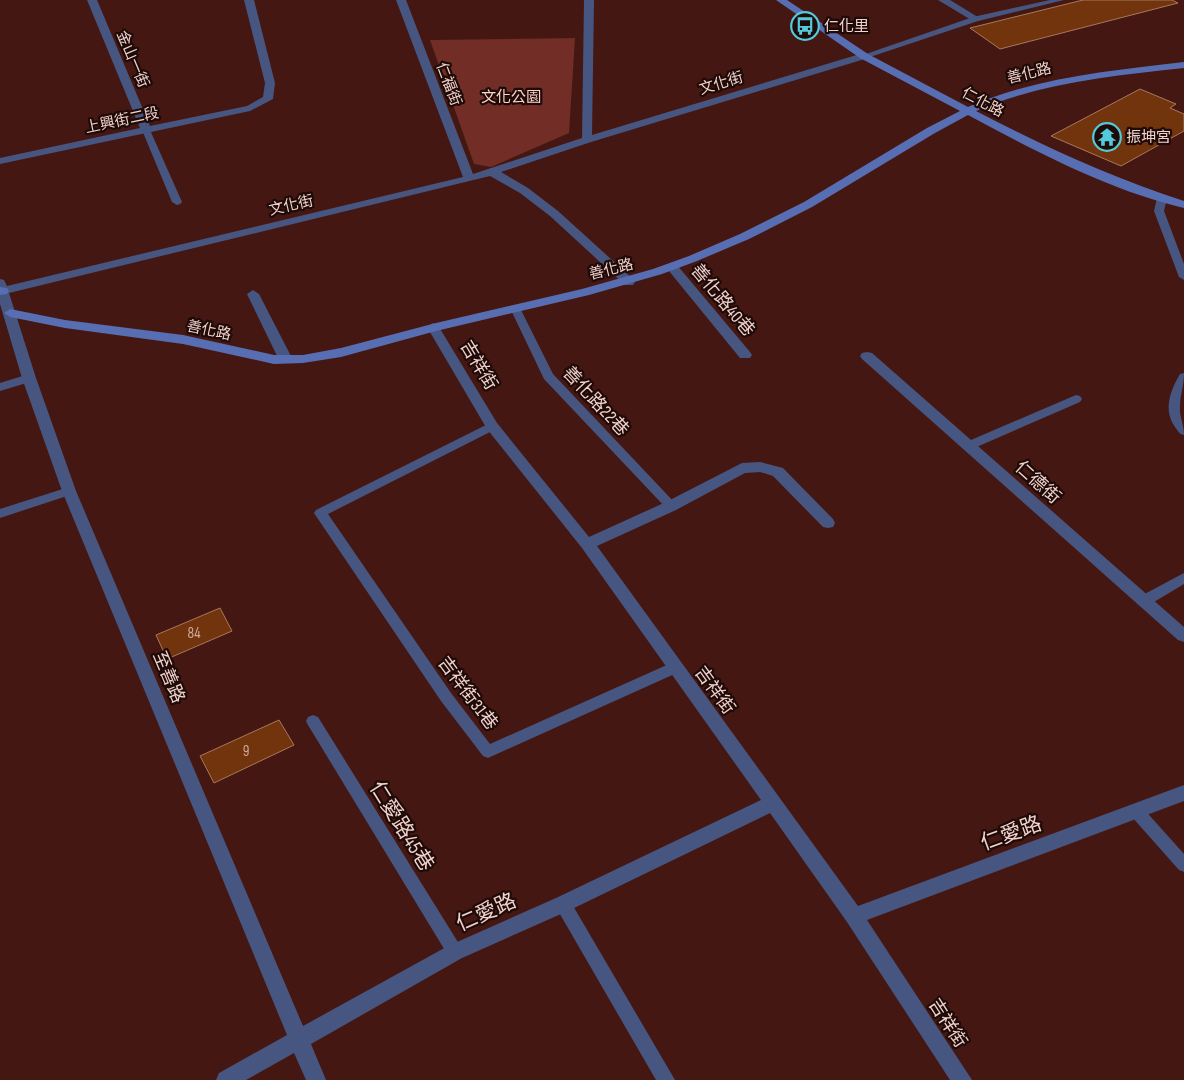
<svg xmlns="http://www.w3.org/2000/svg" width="1184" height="1080" font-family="'Sofia Sans Condensed','Noto Sans TC',sans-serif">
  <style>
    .green { fill: #712d26 }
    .building { fill: #71340c; stroke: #a8785e }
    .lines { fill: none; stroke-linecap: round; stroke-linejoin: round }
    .lane { fill: #475680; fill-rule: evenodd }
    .street { fill: #475680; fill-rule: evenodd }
    .secondary { fill: #586eb2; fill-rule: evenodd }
    .labels { text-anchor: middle; stroke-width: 4.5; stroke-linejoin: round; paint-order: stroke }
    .far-poi-label { font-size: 15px; fill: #f1d2cd; stroke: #1e0a07; text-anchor: start }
    .far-street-label { font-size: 15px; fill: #f1d2cd; stroke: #1e0a07 }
    .far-park-label { font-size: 15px; fill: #ffd2cb; stroke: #1e0a07 }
    .number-label { font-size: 15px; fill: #d1aa9d }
    .street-label { font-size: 18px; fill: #f1d2cd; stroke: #1e0a07 }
    .near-street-label { font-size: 21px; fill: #f1d2cd; stroke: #1e0a07 }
  </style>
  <rect width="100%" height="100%" fill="#451712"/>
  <path class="green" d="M575 38 569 133 491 167 474 164 430 40Z"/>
  <g class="building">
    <path d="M1083 0H1172L1178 3 1000 49 970 28Z"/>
    <path d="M1140 89 1176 104 1170 108 1184 114V131L1121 166 1051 136Z"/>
    <path d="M220 608 232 631 167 659 156 635Z"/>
    <path d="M279 720 294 745 214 783 200 756Z"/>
  </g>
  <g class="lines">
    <g class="lane">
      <path d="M1050 0H1064L978 21 867 58 860 56 973 17Z"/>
      <path d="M146 127 150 130 182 202 180 204 177 205 172 202 142 130Z"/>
      <path d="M1162 195 1167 198 1164 211 1184 264V280L1179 277 1154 211 1157 198Z"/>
      <path d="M515 305 520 308 553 374 675 503 677 506 675 509H667L544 379 510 308Z"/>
      <path d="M1184 373C1184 386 1180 395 1180 406 1179 416 1184 424 1184 435 1179 434 1178 431 1175 427 1163 410 1170 391 1180 374Z"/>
      <path d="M29 374 35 378 33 381 0 391V383Z"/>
      <path d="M1076 395 1080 396 1082 399 1080 402 972 449 968 450 962 446 964 443Z"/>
      <path d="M492 422 498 426 496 429 328 514 451 693 490 744 669 664 674 663 679 664 681 668 679 672 488 758 483 756 441 701 314 513 316 510Z"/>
      <path d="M69 487 73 488 75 491 73 494 0 518V509Z"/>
      <path d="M1184 573V584L1149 605H1139L1137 601 1139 597Z"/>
      <path d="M313 715 318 717 461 947 463 952 461 957 455 960 449 957 308 725 306 721 308 717Z"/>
      <path d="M1137 806 1142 807 1184 854V872L1179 870 1132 817 1130 812 1132 807Z"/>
      <path d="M563 897 569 899 675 1080H656L557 909 555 904 557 899Z"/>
    </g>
    <g class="street">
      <path d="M87 0H97L150 126 247 106 263 97 265 83 244 0H254L275 83 273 99 250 111 0 164V158L140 128Z"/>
      <path d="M396 0H406L473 174 582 138 584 0H594L592 135 860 54H868L869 56 868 58 591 142 501 172 528 188 558 211 633 279 635 282 633 285H625L550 216 520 193 490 176 9 293 36 378 76 491 303 1026 448 946 556 898 761 800 582 548 487 429 427 327 433 323 439 327 497 423 589 537 666 502 742 463 760 462 783 468 833 519 835 523 833 527 828 528 823 527 773 476 760 472 745 473 676 510 597 546 858 906 1184 785V801L867 920 972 1080H950L847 922 770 813 570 910 462 958 311 1044 326 1080H306L294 1053 246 1080H216L219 1073 287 1035 62 491 22 378 0 304V279L4 280 7 286 463 177Z"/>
      <path d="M938 0H950L981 19 979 21H973Z"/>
      <path d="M673 264 677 265 750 352 752 355 750 358H740L669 271 667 268 669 265Z"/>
      <path d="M253 290 259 294 293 360 291 363H281L279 360 247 294Z"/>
      <path d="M867 352 872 353 1184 627V642L1178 640 862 359 860 356 862 353Z"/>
    </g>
    <g class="secondary">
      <path d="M776 0H787L868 54 968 107C1037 77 1110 71 1184 62V68C1113 76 1043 82 976 111 1043 146 1112 178 1184 201V208C1109 190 1035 151 968 115L935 133 812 207 749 239 697 261 662 274 589 295 436 331 341 357 303 363 274 364 183 344 65 328 10 317 4 313 10 309 65 320 183 335 274 355H303L341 348 436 323 582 289 653 269 689 256 740 234 804 202 927 128 960 111 860 58Z"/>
      <path d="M0 287 7 288 9 291 7 294 0 295Z"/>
    </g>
  </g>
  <defs>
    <symbol id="bus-ring" viewBox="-11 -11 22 22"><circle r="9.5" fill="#1e0a07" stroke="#53cadc" stroke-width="1.5"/><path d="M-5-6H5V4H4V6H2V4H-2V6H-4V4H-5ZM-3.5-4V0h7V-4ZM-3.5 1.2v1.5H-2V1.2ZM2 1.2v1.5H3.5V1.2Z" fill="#53cadc"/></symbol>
    <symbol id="temple-ring" viewBox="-11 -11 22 22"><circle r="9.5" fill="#1e0a07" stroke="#53cadc" stroke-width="1.5"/><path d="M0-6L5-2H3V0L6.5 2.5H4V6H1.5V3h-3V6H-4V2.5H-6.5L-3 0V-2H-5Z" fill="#53cadc"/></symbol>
  </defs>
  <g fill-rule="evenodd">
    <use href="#bus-ring" x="789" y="10" width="32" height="32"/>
    <use href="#temple-ring" x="1091" y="121" width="32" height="32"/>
  </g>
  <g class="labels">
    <g class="far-poi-label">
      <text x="824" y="31">仁化里</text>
      <text x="1126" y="142">振坤宮</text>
    </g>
    <g class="far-street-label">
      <text transform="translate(133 59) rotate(67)" y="5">金山一街</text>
      <text transform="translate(1029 73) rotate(-14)" y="5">善化路</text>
      <text transform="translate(721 83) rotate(-17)" y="5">文化街</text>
      <text transform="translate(449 84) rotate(69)" y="5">仁福街</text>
      <text transform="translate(983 102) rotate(28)" y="5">仁化路</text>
      <text transform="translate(122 120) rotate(-12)" y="5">上興街二段</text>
      <text transform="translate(291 205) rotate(-13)" y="5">文化街</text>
      <text transform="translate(611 269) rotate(-14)" y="5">善化路</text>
      <text transform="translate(209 330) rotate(12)" y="5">善化路</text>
    </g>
    <g class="far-park-label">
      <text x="511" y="102">文化公園</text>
    </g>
    <g class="number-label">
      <text x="194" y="638">84</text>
      <text x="246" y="756">9</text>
    </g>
    <g class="street-label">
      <text transform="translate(723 300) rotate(50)" y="6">善化路40巷</text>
      <text transform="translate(479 365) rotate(59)" y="6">吉祥街</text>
      <text transform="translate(596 401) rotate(47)" y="6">善化路22巷</text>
      <text transform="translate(1038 482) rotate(42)" y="6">仁德街</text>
      <text transform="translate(169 677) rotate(67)" y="6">至善路</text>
      <text transform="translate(715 690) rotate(54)" y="6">吉祥街</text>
      <text transform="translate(468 693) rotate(53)" y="6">吉祥街31巷</text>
      <text transform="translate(948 1023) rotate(57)" y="6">吉祥街</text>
    </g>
    <g class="near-street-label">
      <text transform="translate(402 826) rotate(58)" y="7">仁愛路45巷</text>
      <text transform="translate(1011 833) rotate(-20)" y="7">仁愛路</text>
      <text transform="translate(486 912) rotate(-24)" y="7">仁愛路</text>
    </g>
  </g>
</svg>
